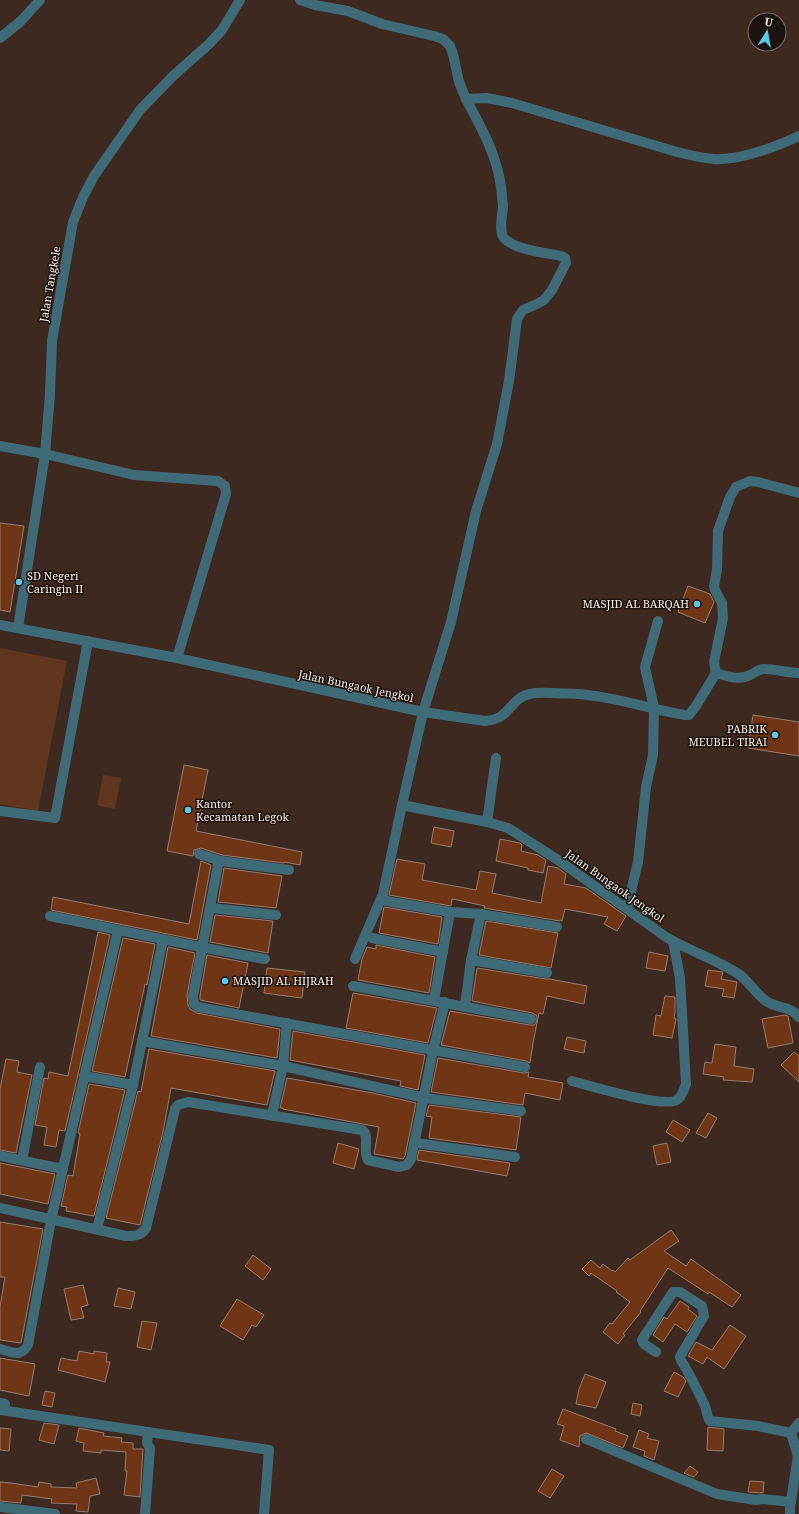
<svg xmlns="http://www.w3.org/2000/svg" width="799" height="1514" font-family="'Noto Serif',serif">
  <style>
    .green { fill: #62351f }
    .building { fill: #6f3515; stroke: #957d72 }
    .lines { fill: none; stroke-linecap: round; stroke-linejoin: round }
    .minor { stroke: #3f6b78; stroke-width: 10 }
    .tertiary { stroke: #3f6b78; stroke-width: 10 }
    .poi-dot { fill: #5bc8e6; stroke: #1d1410; stroke-width: 1.5 }
    .labels { text-anchor: middle; stroke-width: 3; stroke-linejoin: round; paint-order: stroke }
    .street-label { font-size: 11px; fill: #faede7; stroke: #1d1410 }
    .poi-label { font-size: 11px; fill: #faede7; stroke: #1d1410; text-anchor: start }
  </style>
  <rect width="100%" height="100%" fill="#3d291f"/>
  <g class="green">
    <path d="M0 648 67 661 38 811 0 804Z"/>
    <path d="M103 775 121 778 115 809 97 805Z"/>
  </g>
  <g class="building">
    <path d="M0 523 24 526 10 612 0 610Z"/>
    <path d="M688 586 710 594 714 602 705 623 678 612Z"/>
    <path d="M753 715 799 722V756L748 748Z"/>
    <path d="M184 765 208 770 196 831 302 852 300 865 284 862V863L222 855 201 848 194 850 193 856 167 851Z"/>
    <path d="M434 827 454 831 451 847 431 843Z"/>
    <path d="M500 839 520 843 522 845 521 851 538 855 546 860 543 873 528 870V868L496 861Z"/>
    <path d="M397 859 425 864 422 880 476 890 480 871 496 874 492 893 541 903 548 866 558 868 566 874 564 884 586 888 626 916 617 931 604 924 608 917 565 909 562 921 560 920V921L484 908 485 906 453 899H452L451 906 389 895Z"/>
    <path d="M201 861 211 865 197 940 51 910 53 897 189 924Z"/>
    <path d="M224 868 282 876 276 908 218 902Z"/>
    <path d="M384 907 442 917 438 944 379 933Z"/>
    <path d="M215 915 273 921 268 953 210 942Z"/>
    <path d="M486 921 558 933 551 968 479 955Z"/>
    <path d="M98 932 110 935 65 1131 59 1130 56 1147 44 1145 47 1127 35 1125 44 1078 48 1079 49 1072 68 1076Z"/>
    <path d="M123 938 155 944 147 985 145 984 125 1077 92 1071Z"/>
    <path d="M376 945 435 957 429 993 358 980 362 959 367 947 376 949Z"/>
    <path d="M168 947 195 953 187 995 188 1005 190 1009 197 1013 280 1029 277 1058 151 1036Z"/>
    <path d="M649 952 668 956 665 971 646 968Z"/>
    <path d="M207 955 248 963 239 1008 200 1000V996Z"/>
    <path d="M267 968 305 972 302 998 264 993Z"/>
    <path d="M477 968 546 979H550L587 986 584 1004 547 996 543 1014 539 1013 533 1043 530 1063 526 1061 441 1045 450 1011 530 1025H534L537 1021V1016L532 1013 472 1001Z"/>
    <path d="M708 970 723 972 721 979 737 982 734 998 722 996 724 989 705 986Z"/>
    <path d="M353 993 437 1008 428 1043 346 1028Z"/>
    <path d="M665 996 675 997V1012L674 1018 676 1019 672 1038 653 1035 656 1015 661 1016Z"/>
    <path d="M785 1015 788 1016 793 1043 768 1048 762 1019Z"/>
    <path d="M293 1031 425 1055 418 1090 400 1086 401 1081 290 1060Z"/>
    <path d="M567 1037 586 1041 584 1053 564 1049Z"/>
    <path d="M715 1044 736 1047 734 1066 754 1069 752 1082 723 1080 724 1077 703 1074 705 1062 712 1063Z"/>
    <path d="M149 1049 275 1071 267 1105 171 1088 163 1132 140 1225 106 1218 138 1091 141 1092Z"/>
    <path d="M794 1052 799 1056V1082L781 1065Z"/>
    <path d="M438 1058 524 1073 529 1072 528 1077 563 1083 560 1100 525 1093 523 1105 431 1092Z"/>
    <path d="M6 1059 19 1061 17 1072 32 1075 16 1153 0 1150V1089Z"/>
    <path d="M287 1078 373 1093 416 1103 405 1156 403 1159 374 1154 379 1127 283 1109V1108H280Z"/>
    <path d="M89 1084 125 1090 94 1216 66 1211 67 1207 61 1206 68 1175 73 1176 80 1134 78 1133Z"/>
    <path d="M429 1105 521 1117 516 1150 429 1138 432 1117 426 1116Z"/>
    <path d="M708 1113 717 1118 706 1138 696 1133Z"/>
    <path d="M673 1120 690 1130 682 1142 666 1132Z"/>
    <path d="M338 1143 359 1149 354 1169 333 1163Z"/>
    <path d="M667 1143 671 1162 657 1165 653 1146Z"/>
    <path d="M419 1150 510 1163 507 1176 417 1160Z"/>
    <path d="M0 1163 55 1174 48 1204 0 1194Z"/>
    <path d="M0 1222 43 1229 21 1343 0 1340V1307L5 1277H0Z"/>
    <path d="M671 1230 679 1241 664 1251 686 1266 691 1259 741 1295 732 1307 709 1292 708 1294 668 1268 640 1311 641 1312 623 1334 625 1335 618 1344 603 1332 610 1323 612 1324 630 1302 616 1292 617 1291 591 1273 589 1276 582 1269 591 1260 600 1268 603 1264 612 1271 613 1270 615 1272 628 1258 630 1260Z"/>
    <path d="M253 1255 271 1269 263 1280 245 1266Z"/>
    <path d="M83 1285 88 1305 81 1307 84 1318 71 1320 64 1289Z"/>
    <path d="M118 1288 135 1292 131 1309 114 1306Z"/>
    <path d="M237 1299 264 1315 256 1327 252 1325 243 1340 220 1326Z"/>
    <path d="M680 1301 689 1307 688 1309 697 1316 687 1332 675 1324 663 1342 653 1335 664 1317 667 1319Z"/>
    <path d="M142 1321 157 1323 151 1350 137 1347Z"/>
    <path d="M730 1325 746 1336 724 1369 707 1357 703 1364 688 1356 696 1342 712 1350Z"/>
    <path d="M79 1351 94 1354V1351L107 1353 106 1362H110L105 1382 58 1370 61 1358 77 1361Z"/>
    <path d="M0 1358 35 1364 29 1396 0 1390Z"/>
    <path d="M674 1372 683 1377 686 1381 678 1397 664 1391Z"/>
    <path d="M585 1374 606 1382 596 1408 576 1404 579 1389Z"/>
    <path d="M45 1391 55 1393 52 1407 42 1405Z"/>
    <path d="M633 1403 642 1405 640 1416 631 1414Z"/>
    <path d="M563 1409 616 1429 615 1431 628 1436 623 1448 586 1433 580 1436 579 1447 560 1440 564 1426 557 1424Z"/>
    <path d="M44 1423 59 1425 54 1444 39 1440Z"/>
    <path d="M708 1427 724 1429 723 1451 707 1450Z"/>
    <path d="M0 1428 11 1429 9 1451 0 1450Z"/>
    <path d="M79 1428 104 1433 103 1436 122 1438 121 1442 133 1443V1449H143L140 1497 124 1495 127 1471H125L126 1452 101 1450V1453L83 1451 84 1443 76 1441Z"/>
    <path d="M639 1430 649 1434 647 1438 659 1441 654 1460 644 1456 645 1451 633 1447Z"/>
    <path d="M690 1466 698 1472 694 1477 684 1473Z"/>
    <path d="M552 1469 564 1476 550 1498 538 1491Z"/>
    <path d="M96 1478 100 1494 90 1496 88 1512 76 1511 77 1504 51 1503 52 1499 22 1495 21 1503 0 1501V1482L11 1483 38 1487 39 1482 51 1484V1487L77 1488 76 1483Z"/>
    <path d="M750 1481 764 1482 763 1493 748 1492Z"/>
  </g>
  <g class="lines">
    <g class="minor">
      <path d="M300 0 315 5 348 11 382 24 434 36 443 39 450 46 453 54 459 82 466 99 487 98 512 103 677 152C689 155 701 158 713 159 740 161 775 147 799 136"/>
      <path d="M466 99C481 127 497 155 501 187 502 193 502 199 503 205 503 214 498 230 504 238 514 250 547 253 561 256L565 258 566 263 552 290 544 300 537 304 523 310 517 319 509 381 497 444 476 511 451 622 423 712 402 805 487 822 508 828 558 860 666 937C689 951 718 960 740 975 750 983 756 994 766 1001 778 1009 789 1005 799 1017"/>
      <path d="M0 446 45 454 134 475 218 481 225 486 226 494 177 658"/>
      <path d="M0 625 177 658 423 712 485 721C512 719 509 698 530 694 538 692 547 693 555 693 563 694 571 693 579 694 615 697 650 709 685 715H689L696 706 716 673C727 676 738 681 750 675 755 673 758 669 764 669 776 669 787 673 799 673"/>
      <path d="M18 628 45 454 50 394 52 341 73 222 83 197 94 176 140 110 173 76 209 44 222 30 240 0"/>
      <path d="M716 673 714 662 723 618 722 603 715 590 714 586 717 570 718 531 730 497 736 487 750 481 758 482 799 493"/>
      <path d="M0 811 55 818 88 641"/>
      <path d="M487 822 496 758"/>
      <path d="M199 854 221 861"/>
      <path d="M289 870 221 861 218 865 193 996 194 1004 198 1007 203 1008 525 1067"/>
      <path d="M386 901 450 912 481 914 557 927"/>
      <path d="M211 908 276 915"/>
      <path d="M627 908 638 862 646 787 653 755 654 708 645 667 658 621"/>
      <path d="M50 916C122 930 193 947 265 959"/>
      <path d="M372 938 443 952"/>
      <path d="M355 959 383 894 402 805"/>
      <path d="M471 960 547 973"/>
      <path d="M353 986 531 1019"/>
      <path d="M434 1000 450 912"/>
      <path d="M465 1006 471 960 481 914"/>
      <path d="M142 1041 283 1066 425 1098 521 1111"/>
      <path d="M84 1076 133 1085"/>
      <path d="M572 1081C590 1086 663 1108 677 1100 682 1097 684 1089 686 1084L680 978 673 941"/>
      <path d="M272 1115 283 1066 287 1023"/>
      <path d="M416 1143 515 1157"/>
      <path d="M0 1156 63 1169"/>
      <path d="M22 1160 40 1067"/>
      <path d="M0 1208 126 1236C135 1236 141 1236 146 1228L175 1109 178 1105 188 1102 362 1130C371 1136 362 1151 368 1160L399 1167 407 1165 411 1159 433 1051 445 1002"/>
      <path d="M97 1229 133 1085 163 939"/>
      <path d="M0 1349C12 1352 20 1358 28 1345L51 1220 118 930"/>
      <path d="M656 1352 644 1344 642 1340 673 1292H680L702 1306 704 1316 682 1353 680 1357 681 1360C690 1375 698 1391 705 1406 707 1411 707 1417 710 1421L758 1426 791 1433 798 1456 790 1507V1514"/>
      <path d="M0 1403 5 1404"/>
      <path d="M0 1410 269 1450 264 1514"/>
      <path d="M791 1433 799 1423"/>
      <path d="M586 1439 717 1494 756 1500 762 1499 791 1502"/>
      <path d="M0 1507 55 1514"/>
      <path d="M145 1514 150 1448 147 1443 148 1432"/>
    </g>
    <path class="tertiary" d="M0 38 21 21 40 0"/>
  </g>
  <g class="poi-dot">
    <circle cx="19" cy="582" r="4"/>
    <circle cx="697" cy="604" r="4"/>
    <circle cx="775" cy="735" r="4"/>
    <circle cx="188" cy="810" r="4"/>
    <circle cx="225" cy="981" r="4"/>
  </g>
  <g class="labels">
    <g class="street-label">
      <text transform="translate(50 284) rotate(-80)" y="4">Jalan Tangkele</text>
      <text transform="translate(356 686) rotate(12)" y="4">Jalan Bungaok Jengkol</text>
      <text transform="translate(615 886) rotate(35)" y="4">Jalan Bungaok Jengkol</text>
    </g>
    <g class="poi-label">
      <text x="27" y="580">SD Negeri<tspan x="27" dy="13">Caringin II</tspan></text>
      <text x="689" y="608" text-anchor="end">MASJID AL BARQAH</text>
      <text x="767" y="733" text-anchor="end">PABRIK<tspan x="767" dy="13">MEUBEL TIRAI</tspan></text>
      <text x="196" y="808">Kantor<tspan x="196" dy="13">Kecamatan Legok</tspan></text>
      <text x="233" y="985">MASJID AL HIJRAH</text>
    </g>
  </g>
  <g transform="translate(767 32) rotate(11)"><circle r="19" fill="#1d1410" stroke="#756b66"/>
  <path d="M0-3L7 15L0 10L-7 15Z" fill="#5bc8e6"/>
  <text y="-6" font-size="11" font-weight="bold" text-anchor="middle" fill="#faede7">U</text>
  </g>
</svg>
